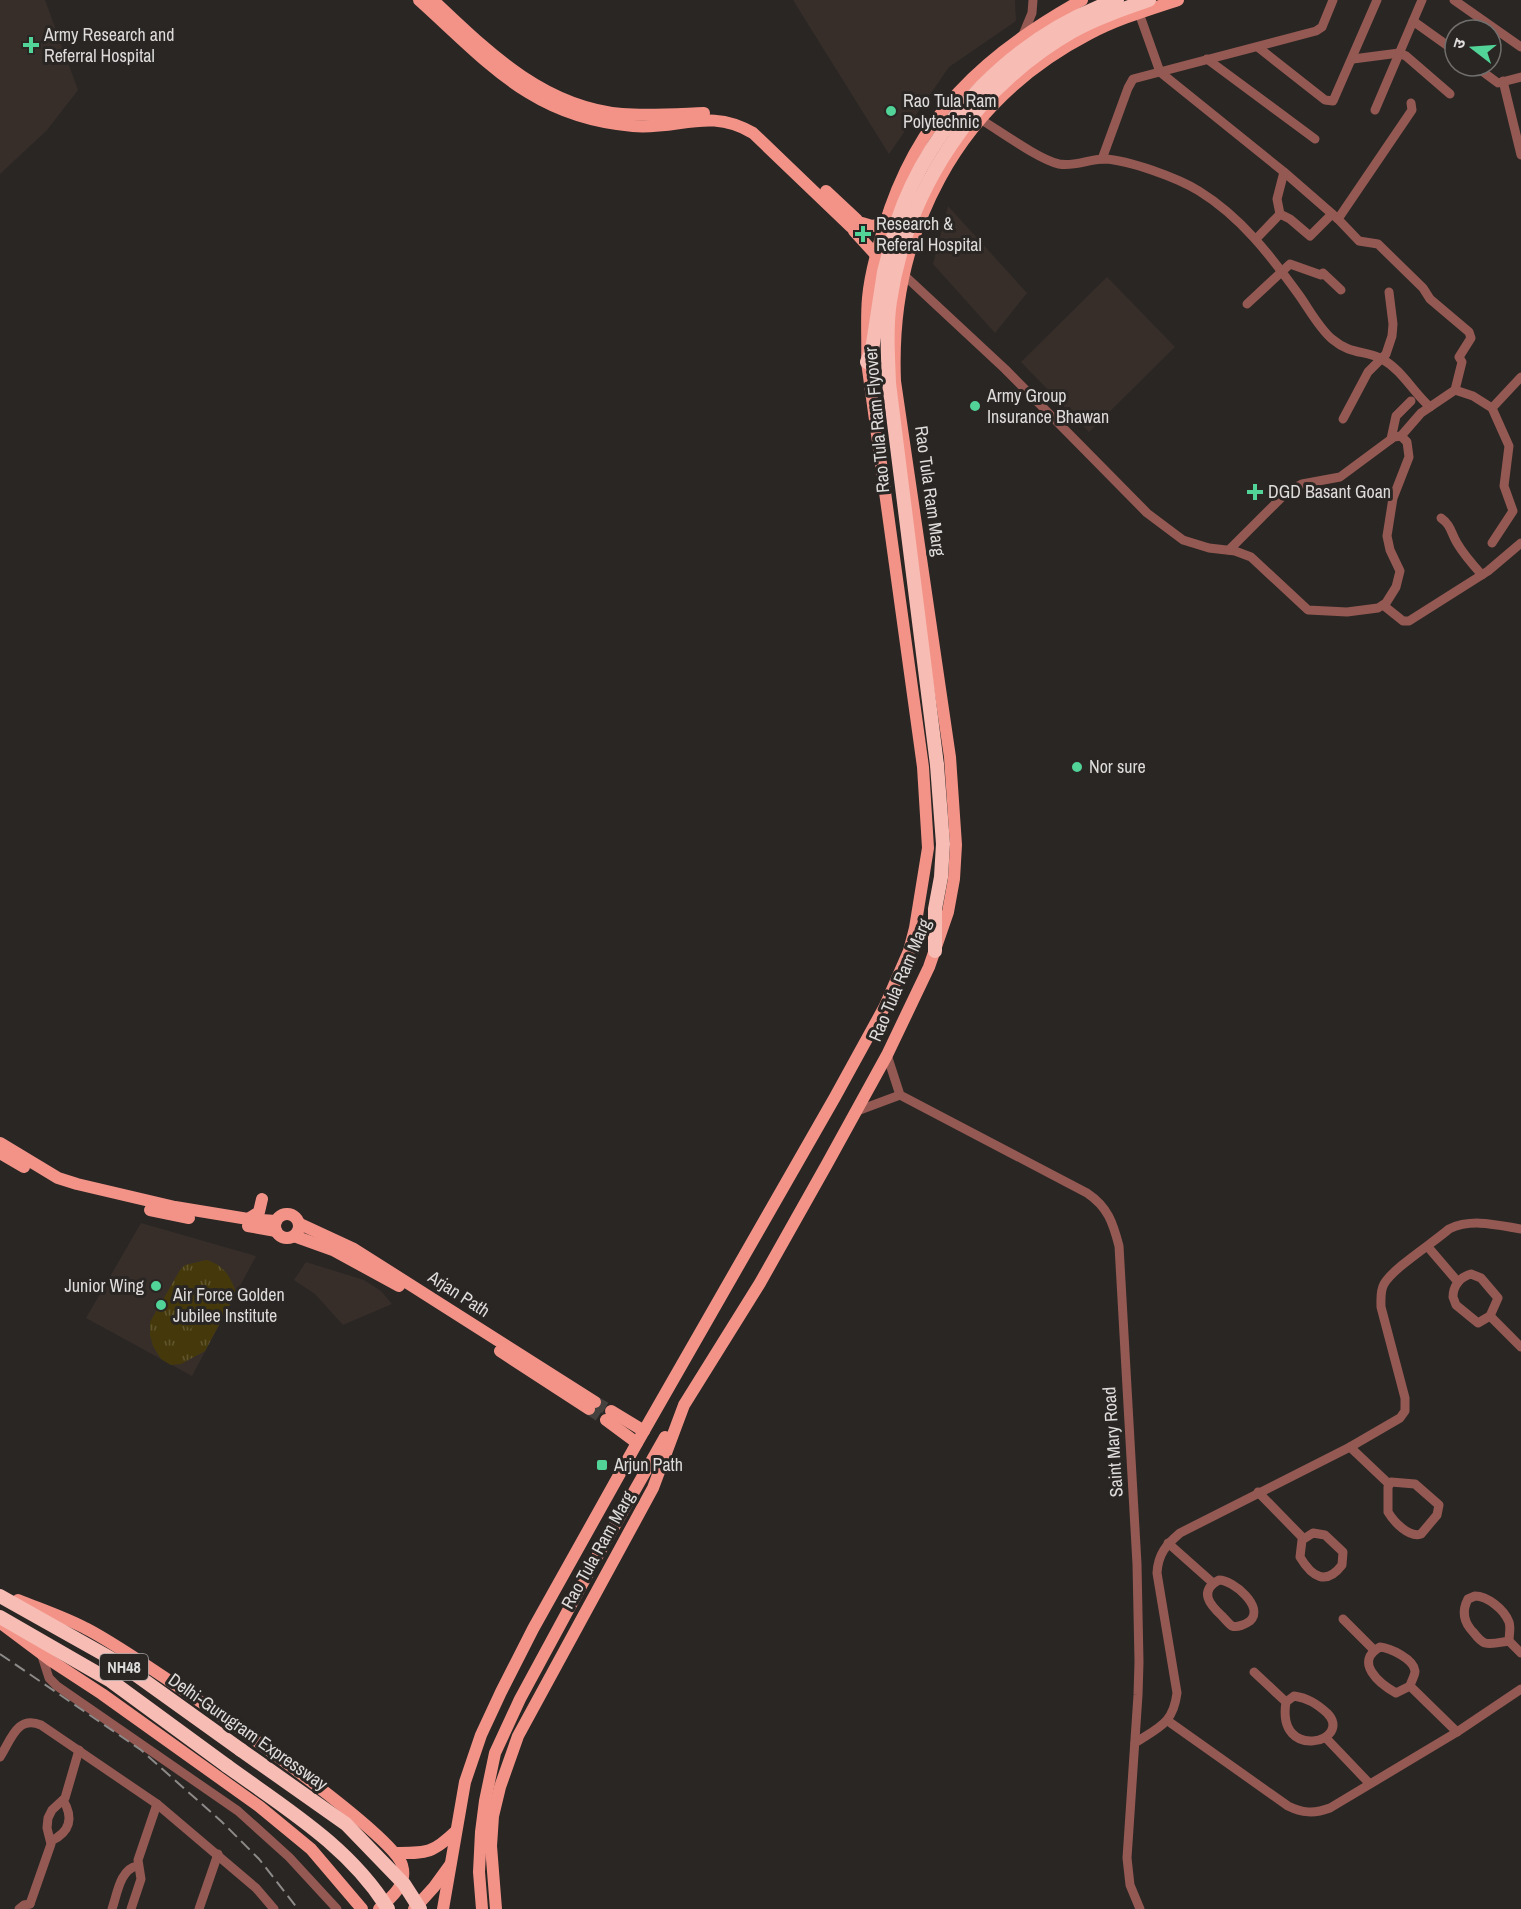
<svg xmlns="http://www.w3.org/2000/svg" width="1521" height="1909" font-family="'Archivo Narrow','Noto Sans Devanagari',sans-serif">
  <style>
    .built { fill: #372e29 }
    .grass { fill: url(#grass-tufts) }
    .green { fill: #45390c }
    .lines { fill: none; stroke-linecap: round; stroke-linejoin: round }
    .major-tunnel { stroke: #44413f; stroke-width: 12; stroke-dasharray: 12 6; stroke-linecap: butt }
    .minor { stroke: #945952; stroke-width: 9 }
    .major { stroke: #f39387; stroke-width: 12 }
    .highway { stroke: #f7bcb4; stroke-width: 14 }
    .rail { stroke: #8d8b89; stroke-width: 2; stroke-dasharray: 12 6; stroke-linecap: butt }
    .highway-bridge { stroke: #f7bcb4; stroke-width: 14 }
    .poi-dot { fill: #52d397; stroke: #292624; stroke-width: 2 }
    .labels { text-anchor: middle; stroke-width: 6; stroke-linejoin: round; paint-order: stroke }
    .shield { fill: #292624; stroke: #a8a5a4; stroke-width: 1.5 }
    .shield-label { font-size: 16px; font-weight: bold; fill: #dedcdb }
    .poi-label { font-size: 18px; fill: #dedcdb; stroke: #292624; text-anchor: start }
    .street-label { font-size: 18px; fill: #dedcdb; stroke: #292624 }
  </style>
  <defs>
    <pattern id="grass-tufts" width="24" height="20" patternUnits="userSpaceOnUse" patternTransform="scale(1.5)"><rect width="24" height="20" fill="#45390c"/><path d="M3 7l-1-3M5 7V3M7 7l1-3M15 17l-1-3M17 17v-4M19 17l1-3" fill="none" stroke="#5f552f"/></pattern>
  </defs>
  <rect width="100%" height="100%" fill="#292624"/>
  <g class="built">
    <path d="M0 0H45L78 90 47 130 0 174Z"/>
    <path d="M793 0H1015L1016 21 949 67 889 154Z"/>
    <path d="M948 206 1027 293 995 333 933 264Z"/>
    <path d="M1107 277 1175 347 1089 432 1021 362Z"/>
    <path d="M141 1223 256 1256 192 1376 86 1318Z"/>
    <path d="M306 1262 364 1280 381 1291 392 1304 343 1325 315 1294 294 1280Z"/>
  </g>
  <path class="grass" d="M206 1260C223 1264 231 1277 236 1293L205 1351 181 1364 171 1365 161 1359 153 1346 150 1335V1322L180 1270 185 1265Z"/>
  <path class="green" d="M190 1293 206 1303 191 1329 175 1319Z"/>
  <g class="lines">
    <g class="major-tunnel">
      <path d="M595 1402 611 1411"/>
      <path d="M589 1409 606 1420"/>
    </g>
    <g class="minor">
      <path d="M1454 0 1521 47"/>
      <path d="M1139 13 1160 72 1284 172 1338 219 1412 110 1411 103"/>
      <path d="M1413 21 1455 51"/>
      <path d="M1022 37 1032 13 1033 0"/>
      <path d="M1259 48 1325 100 1333 101 1377 0"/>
      <path d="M1207 59 1315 139"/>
      <path d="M1353 59 1399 53 1406 56 1450 94"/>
      <path d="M1475 66 1498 83 1521 77"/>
      <path d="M1503 81 1521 155"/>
      <path d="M1375 110 1422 0"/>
      <path d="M980 119C1000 131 1038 159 1059 164 1074 167 1089 159 1104 159 1129 160 1178 178 1199 191 1241 217 1270 255 1299 295 1309 309 1319 328 1332 339 1351 355 1364 350 1382 359 1402 370 1413 392 1430 407"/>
      <path d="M1102 159 1128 88 1133 79 1316 31 1322 27 1333 0"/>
      <path d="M1280 214 1290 219 1310 236 1332 214"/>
      <path d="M1338 219 1359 241 1378 244 1423 288 1430 299 1469 332 1471 338 1459 357 1462 362 1455 390"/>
      <path d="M1256 239 1280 214 1277 199 1284 172"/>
      <path d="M904 275 1005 369 1147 513 1183 540 1209 548 1235 551 1251 557 1308 610 1347 612 1378 608 1386 603 1396 587 1400 571 1390 550 1387 536 1393 498 1409 457 1407 442 1401 436"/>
      <path d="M1247 304 1290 264 1321 275 1323 273 1341 290"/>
      <path d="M1492 408 1521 377"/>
      <path d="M1343 419 1368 372 1386 354 1392 336 1393 324 1389 292"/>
      <path d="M1391 439 1396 416 1411 401"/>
      <path d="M1441 518C1451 525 1451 533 1457 543 1464 555 1473 565 1482 575"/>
      <path d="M1229 550 1287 492 1302 484 1340 477 1394 437 1401 436 1421 413 1455 390 1473 396 1492 408 1509 446 1504 486 1513 511 1492 543"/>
      <path d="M1383 605 1403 621H1409L1488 571 1521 543"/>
      <path d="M887 1055 900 1095 1087 1193C1108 1207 1113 1223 1119 1246L1137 1564 1139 1662 1138 1695 1127 1858 1130 1885 1140 1909"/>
      <path d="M857 1111 900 1095"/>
      <path d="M1428 1247 1458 1282"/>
      <path d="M1471 1274 1481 1278 1498 1298 1490 1316 1478 1323 1456 1305 1453 1297C1453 1286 1460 1277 1471 1274Z"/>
      <path d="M1490 1316 1521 1347"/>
      <path d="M1350 1447 1389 1484"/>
      <path d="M1391 1482 1415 1484 1439 1505 1437 1515 1421 1534C1409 1538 1394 1522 1388 1512V1487Z"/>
      <path d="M1258 1492 1303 1538"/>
      <path d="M1313 1533 1325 1535 1343 1552 1342 1565C1326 1586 1312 1577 1300 1557L1302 1540Z"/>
      <path d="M1168 1543 1213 1583"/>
      <path d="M1219 1580C1233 1580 1265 1607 1250 1621 1246 1624 1237 1628 1232 1626 1229 1624 1225 1619 1222 1616 1210 1605 1198 1591 1219 1580Z"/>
      <path d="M1475 1596C1487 1596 1504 1609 1509 1622 1511 1628 1509 1635 1509 1641 1501 1642 1492 1645 1485 1643 1480 1641 1477 1637 1474 1633 1464 1623 1461 1612 1468 1599Z"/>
      <path d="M1343 1619 1374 1650"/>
      <path d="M1509 1641 1521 1653"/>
      <path d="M1380 1647C1390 1648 1414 1659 1415 1671 1415 1676 1411 1681 1410 1686L1396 1693C1380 1684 1353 1662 1380 1647Z"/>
      <path d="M41 1653 49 1678 57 1686 238 1811 289 1857 337 1909"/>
      <path d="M1254 1672 1286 1702"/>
      <path d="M1410 1686 1457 1732"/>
      <path d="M1294 1696C1308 1698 1317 1704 1327 1713 1355 1741 1276 1763 1286 1702Z"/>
      <path d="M1168 1721 1288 1806C1302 1813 1314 1814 1330 1808L1457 1732 1521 1689"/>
      <path d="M1326 1738 1369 1783"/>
      <path d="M1135 1743C1159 1727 1173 1724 1177 1693L1157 1573C1158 1554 1166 1545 1180 1533L1350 1447 1400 1418 1405 1411V1398L1381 1307C1381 1299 1380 1291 1384 1284 1393 1268 1433 1243 1449 1229 1472 1218 1497 1225 1521 1229"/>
      <path d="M0 1757C11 1740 17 1715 41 1725L157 1804 256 1888 274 1909"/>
      <path d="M51 1841C70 1832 74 1818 63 1800"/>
      <path d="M30 1904 51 1844 47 1828 48 1818 52 1810 65 1798 79 1750"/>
      <path d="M19 1909 24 1905 30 1904"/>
      <path d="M112 1909C117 1895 120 1869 137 1866"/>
      <path d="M131 1909 141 1879 138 1860 157 1804"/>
      <path d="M199 1909 218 1854"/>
    </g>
    <g class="major">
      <path d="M419 0C489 63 533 118 633 126 679 130 709 107 753 133L851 227"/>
      <path d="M433 0C488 52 543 107 622 114 649 116 677 114 704 113"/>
      <path d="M826 191 857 220"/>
      <path d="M862 223 872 226 885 223"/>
      <path d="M854 231 876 255"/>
      <path d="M0 1143 58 1178 77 1184 175 1207 248 1219 276 1221"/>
      <path d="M0 1153 24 1167"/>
      <path d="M150 1210 189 1218"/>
      <circle cx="287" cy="1226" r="12"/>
      <path d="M248 1219 259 1212 262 1199"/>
      <path d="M300 1224 354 1249 595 1402"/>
      <path d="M248 1226 276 1231"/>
      <path d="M294 1236 333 1250 399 1286"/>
      <path d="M500 1351 589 1409"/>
      <path d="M611 1411 644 1431"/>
      <path d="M606 1420 637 1443"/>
      <path d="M18 1600C40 1609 64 1617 85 1628 130 1650 392 1829 402 1865 408 1885 392 1896 379 1909"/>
      <path d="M2 1624 50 1660 102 1694 260 1807 311 1849 362 1909"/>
      <path d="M395 1853C427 1853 432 1854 456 1831"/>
      <path d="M414 1909 434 1887 450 1865"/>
      <path d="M443 1909 465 1782 481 1735 501 1692 533 1629 637 1443 835 1097 885 1006 909 951 915 928 928 848 923 767 867 362C868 341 866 319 868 298 870 274 877 250 884 227 917 116 983 55 1082 0"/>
      <path d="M482 1909 479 1872 481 1832 485 1801 495 1753 520 1699 598 1555 665 1437"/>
      <path d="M496 1909 491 1846 493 1816 500 1787 518 1736 653 1488 684 1405 760 1283 827 1164 887 1055 929 967 948 912 954 879 956 845 950 757 895 381C889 234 956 103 1089 34 1117 19 1148 10 1178 0"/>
    </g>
    <g class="highway">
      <path d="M867 362 872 350 884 272 897 222"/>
      <path d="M935 951V909L941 877 943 844 937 765"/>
      <path d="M0 1596 121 1664 241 1750"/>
      <path d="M0 1617 111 1681 227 1766"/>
    </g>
    <path class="rail" d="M0 1654 141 1750 222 1822 259 1859 298 1909"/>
    <g class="highway-bridge">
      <path d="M897 222C931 121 1016 35 1117 0"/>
      <path d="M937 765 889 383C888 355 886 328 890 301 907 188 974 88 1073 31 1097 18 1123 9 1149 0"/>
      <path d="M241 1750 346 1824 404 1884 420 1909"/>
      <path d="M227 1766C285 1808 350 1847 388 1909"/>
    </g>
  </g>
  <g class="poi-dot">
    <path d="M28 36h6v6h6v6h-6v6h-6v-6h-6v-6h6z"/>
    <circle cx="891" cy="111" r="6"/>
    <path d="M860 225h6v6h6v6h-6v6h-6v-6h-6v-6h6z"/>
    <circle cx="975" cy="406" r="6"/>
    <path d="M1252 483h6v6h6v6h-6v6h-6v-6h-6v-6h6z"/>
    <circle cx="1077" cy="767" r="6"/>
    <circle cx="156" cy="1286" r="6"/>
    <circle cx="161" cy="1305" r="6"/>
    <rect x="596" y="1459" width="12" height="12" rx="3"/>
  </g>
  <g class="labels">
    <rect class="shield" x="100" y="1654" width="48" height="26" rx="4.5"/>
    <g class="shield-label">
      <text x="124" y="1673">NH48</text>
    </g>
    <g class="poi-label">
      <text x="44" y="41">Army Research and<tspan x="44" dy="21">Referral Hospital</tspan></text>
      <text x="903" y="107">Rao Tula Ram<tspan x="903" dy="21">Polytechnic</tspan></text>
      <text x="876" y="230">Research &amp;<tspan x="876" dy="21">Referal Hospital</tspan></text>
      <text x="987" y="402">Army Group<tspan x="987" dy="21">Insurance Bhawan</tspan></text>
      <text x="1268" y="498">DGD Basant Goan</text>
      <text x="1089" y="773">Nor sure</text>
      <text x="144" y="1292" text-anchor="end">Junior Wing</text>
      <text x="173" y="1301">Air Force Golden<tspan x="173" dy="21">Jubilee Institute</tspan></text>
      <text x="614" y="1471">Arjun Path</text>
    </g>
    <g class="street-label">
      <text transform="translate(877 420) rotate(-95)" y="6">Rao Tula Ram Flyover</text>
      <text transform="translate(930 491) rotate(82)" y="6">Rao Tula Ram Marg</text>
      <text transform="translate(900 980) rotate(-67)" y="6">Rao Tula Ram Marg</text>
      <text transform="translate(459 1294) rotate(33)" y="6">Arjan Path</text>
      <text transform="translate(1113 1442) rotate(-94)" y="6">Saint Mary Road</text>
      <text transform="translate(598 1550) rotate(-61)" y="6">Rao Tula Ram Marg</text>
      <text transform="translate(248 1732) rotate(35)" y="6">Delhi-Gurugram Expressway</text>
    </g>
  </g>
  <g transform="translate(1473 48) rotate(287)"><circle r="28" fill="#292624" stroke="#716f6d" stroke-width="1.5"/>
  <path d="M0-4.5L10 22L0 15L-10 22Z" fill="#52d397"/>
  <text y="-9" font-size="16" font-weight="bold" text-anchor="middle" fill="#dedcdb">उ</text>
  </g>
</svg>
